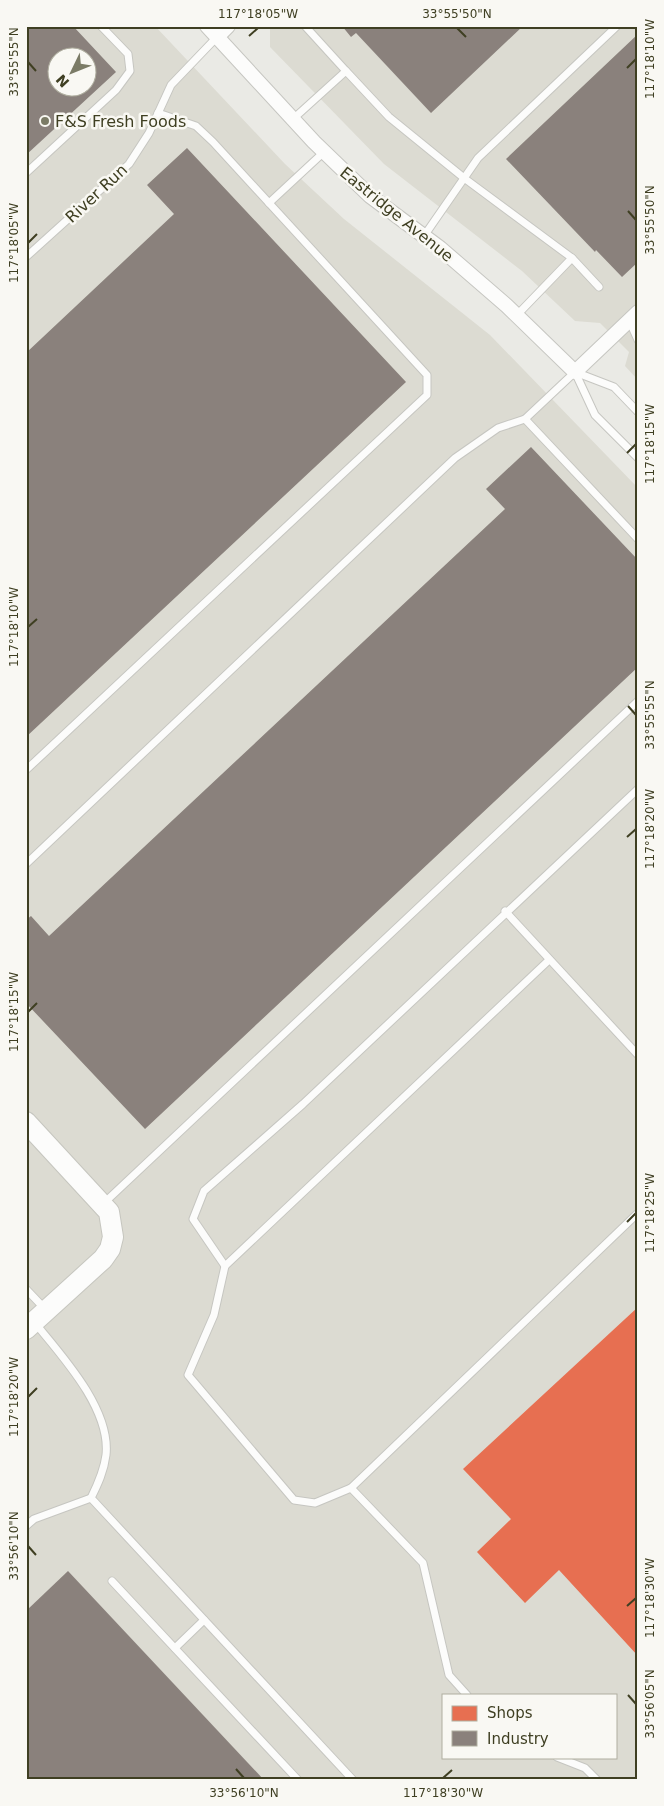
<svg xmlns="http://www.w3.org/2000/svg" width="664" height="1806" font-family="'DejaVu Sans',sans-serif">
  <style>
    .built { fill: #dcdbd2; fill-rule: evenodd }
    .shops { fill: #e76f51 }
    .industry { fill: #8a817c; fill-rule: evenodd }
    .lines { fill: none; stroke-linecap: round; stroke-linejoin: round }
    .lane-casing { stroke: #c6c6c1; stroke-width: 9 }
    .street-casing { stroke: #c6c6c1; stroke-width: 16 }
    .secondary-casing { stroke: #c6c6bf; stroke-width: 22 }
    .lane { stroke: #fcfcfb; stroke-width: 7 }
    .street { stroke: #fcfcfb; stroke-width: 14 }
    .secondary { stroke: #fcfcfb; stroke-width: 20 }
    .ticks { fill: none; stroke: #3f3f22; stroke-width: 2 }
    .poi-dot { fill: #7b7b66; stroke: #f9f8f3; stroke-width: 2 }
    .labels { text-anchor: middle; stroke-width: 5; stroke-linejoin: round; paint-order: stroke }
    .poi-label { font-size: 16px; fill: #3f3f22; stroke: #f9f8f3; text-anchor: start }
    .street-label { font-size: 16px; fill: #3f3f22; stroke: #f9f8f3 }
    .neatline { fill: none; stroke: #3f3f22; stroke-width: 2 }
    .ticks-label { font-size: 12px; text-anchor: middle; fill: #3f3f22 }
  </style>
  <rect width="100%" height="100%" fill="#eaeae5"/>
  <g class="built">
    <path d="M26 26H155L285 164 344 219 490 335 638 488V1780H26ZM58 58H88V88H58ZM443 1695H615V1757H443Z"/>
    <path d="M270 26H638V380L625 366 629 352 600 323 575 321 522 271 384 164 270 47Z"/>
  </g>
  <path class="shops" d="M638 1307V1656L559 1570 525 1603 477 1552 511 1519 463 1469Z"/>
  <g class="industry">
    <path d="M26 26H73L116 72 26 155ZM58 58H88V88H58Z"/>
    <path d="M342 26H523L431 113 356 33 351 37Z"/>
    <path d="M638 34V262L622 277 596 250 595 252 506 159Z"/>
    <path d="M187 148 406 382 26 737V353L174 214 147 185Z"/>
    <path d="M531 447 638 560V667L145 1129 26 1003V920L31 916 49 936 505 509 486 489Z"/>
    <path d="M68 1571 264 1780H26V1611Z"/>
  </g>
  <g class="lines">
    <defs>
      <g id="lane">
        <path d="M305 26 346 71"/>
        <path d="M293 119 346 71 389 117 464 178 572 258 517 315"/>
        <path d="M26 173 116 90 130 71 128 54 101 26"/>
        <path d="M269 203 324 152"/>
        <path d="M424 236 478 158 617 26"/>
        <path d="M26 257 129 164 149 133 171 85 217 37"/>
        <path d="M572 258 599 287"/>
        <path d="M629 320 638 340"/>
        <path d="M575 372 525 419 638 539"/>
        <path d="M575 372 595 415 638 458"/>
        <path d="M575 372 614 387 638 412"/>
        <path d="M26 770 427 395V375L213 142 196 126 158 113"/>
        <path d="M26 864 455 458 498 428 525 419"/>
        <path d="M505 911 638 1055"/>
        <path d="M104 1203 638 701"/>
        <path d="M225 1266 549 960"/>
        <path d="M26 1289 46 1310"/>
        <path d="M35 1323C62 1356 111 1409 106 1455 104 1471 98 1484 91 1498L353 1780"/>
        <path d="M351 1488 315 1503 294 1500 188 1375 214 1315 225 1266 193 1219 204 1191 303 1104 638 789"/>
        <path d="M26 1526 34 1519 91 1498"/>
        <path d="M112 1581 298 1780"/>
        <path d="M175 1648 204 1620"/>
        <path d="M467 1695 449 1675 423 1563 351 1488 638 1213"/>
        <path d="M557 1757 585 1768 597 1780"/>
      </g>
      <g id="street">
        <path d="M207 26 314 142 370 196 440 248 507 306 575 372 638 312"/>
        <path d="M217 37 228 26"/>
      </g>
      <path id="secondary" d="M26 1122 109 1212 113 1237 110 1249 103 1259 26 1329"/>
    </defs>
    <use href="#lane" class="lane-casing"/>
    <use href="#street" class="street-casing"/>
    <use href="#secondary" class="secondary-casing"/>
    <use href="#lane" class="lane"/>
    <use href="#street" class="street"/>
    <use href="#secondary" class="secondary"/>
  </g>
  <path class="ticks" d="M457 28 466 37M249 36 258 28M28 62 36 71M627 68 636 59M628 211 636 220M28 243 37 234M627 453 636 444M28 627 37 619M628 706 636 715M627 837 636 829M28 1012 37 1003M627 1222 636 1213M28 1397 37 1388M28 1546 36 1555M627 1606 636 1598M628 1695 636 1704M236 1769 244 1778M443 1778 452 1770"/>
  <circle class="poi-dot" cx="45" cy="121" r="5"/>
  <g class="labels">
    <g class="poi-label">
      <text x="55" y="127">F&amp;S Fresh Foods</text>
    </g>
    <g class="street-label">
      <text transform="translate(96 193) rotate(-43)" y="6">River Run</text>
      <text transform="translate(397 214) rotate(39)" y="6">Eastridge Avenue</text>
    </g>
  </g>
  <rect width="664" height="1806" fill="none" stroke="#f9f8f3" stroke-width="55"/>
  <rect x="442" y="1694" width="175" height="65" fill="#f9f8f3" stroke="#afae9f"/>
  <rect x="452" y="1706" width="25" height="15" fill="#e76f51" stroke="#afae9f"/>
  <text x="487" y="1718" font-size="15" fill="#3f3f22">Shops</text>
  <rect x="452" y="1731" width="25" height="15" fill="#8a817c" stroke="#afae9f"/>
  <text x="487" y="1744" font-size="15" fill="#3f3f22">Industry</text>
  <g transform="translate(72 72) rotate(227)"><circle r="24" fill="#f9f8f3" stroke="#afae9f"/>
  <path d="M0-4L9 19L0 12L-9 19Z" fill="#7b7b66"/>
  <text y="-8" font-size="14" font-weight="bold" text-anchor="middle" fill="#3f3f22">N</text>
  </g>
  <rect x="28" y="28" width="608" height="1750" class="neatline"/>
  <g class="ticks-label">
    <text x="258" y="18">117°18'05"W</text>
    <text x="457" y="18">33°55'50"N</text>
    <text transform="translate(650 59) rotate(-90)" y="4">117°18'10"W</text>
    <text transform="translate(14 62) rotate(-90)" y="4">33°55'55"N</text>
    <text transform="translate(650 220) rotate(-90)" y="4">33°55'50"N</text>
    <text transform="translate(14 243) rotate(-90)" y="4">117°18'05"W</text>
    <text transform="translate(650 444) rotate(-90)" y="4">117°18'15"W</text>
    <text transform="translate(14 627) rotate(-90)" y="4">117°18'10"W</text>
    <text transform="translate(650 715) rotate(-90)" y="4">33°55'55"N</text>
    <text transform="translate(650 829) rotate(-90)" y="4">117°18'20"W</text>
    <text transform="translate(14 1012) rotate(-90)" y="4">117°18'15"W</text>
    <text transform="translate(650 1213) rotate(-90)" y="4">117°18'25"W</text>
    <text transform="translate(14 1397) rotate(-90)" y="4">117°18'20"W</text>
    <text transform="translate(14 1546) rotate(-90)" y="4">33°56'10"N</text>
    <text transform="translate(650 1598) rotate(-90)" y="4">117°18'30"W</text>
    <text transform="translate(650 1704) rotate(-90)" y="4">33°56'05"N</text>
    <text x="244" y="1797">33°56'10"N</text>
    <text x="443" y="1797">117°18'30"W</text>
  </g>
</svg>
